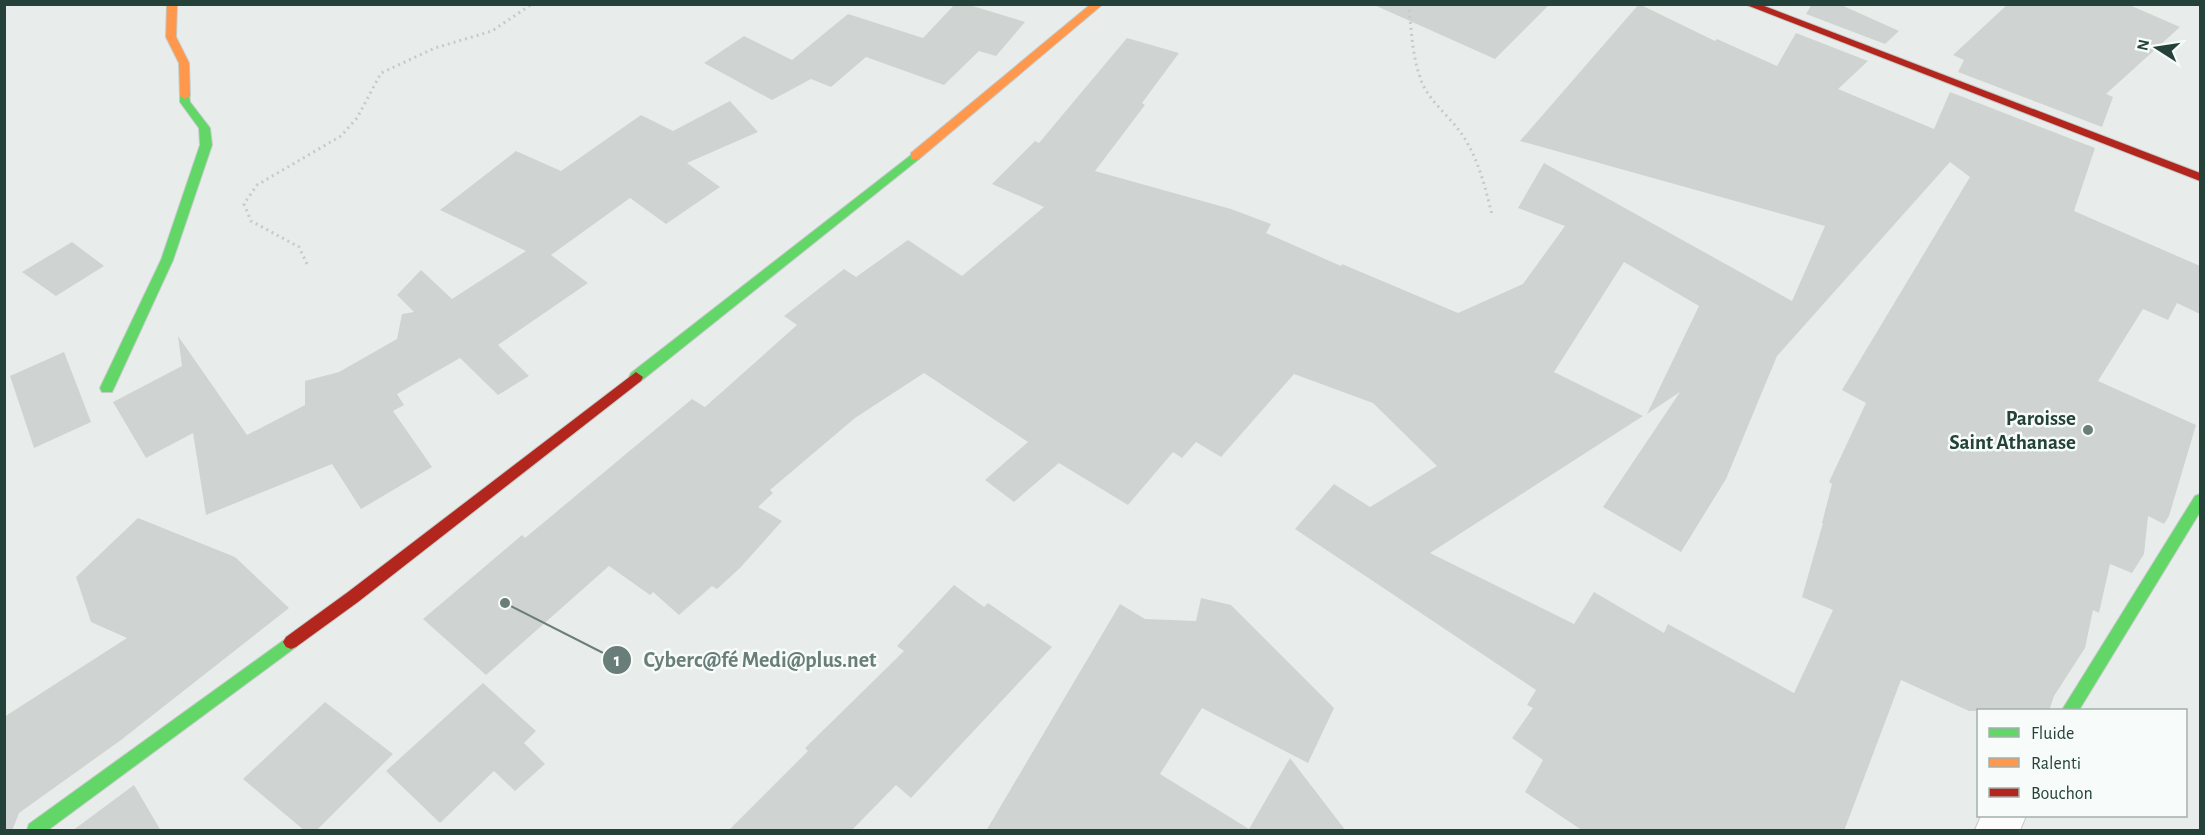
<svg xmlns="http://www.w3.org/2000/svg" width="2205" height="835" font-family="'Alegreya Sans',sans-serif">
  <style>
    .building { fill: #cfd4d2; fill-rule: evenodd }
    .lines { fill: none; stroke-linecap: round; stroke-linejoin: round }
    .street-casing { stroke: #c5cac8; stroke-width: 2 }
    .fast-casing { stroke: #c3cbc8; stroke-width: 2 }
    .slow-casing { stroke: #c3cbc8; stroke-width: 2 }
    .jam-casing { stroke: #c3cbc8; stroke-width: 2 }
    .path { stroke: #c3ccca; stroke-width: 3; stroke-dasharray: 2 4; stroke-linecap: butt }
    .street { fill: #fcfcfc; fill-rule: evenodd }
    .fast { fill: #63d668; fill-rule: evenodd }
    .slow { fill: #ff974d; fill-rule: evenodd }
    .jam { fill: #b3261e; fill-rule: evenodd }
    .poi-dot { fill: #697e78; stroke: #f7fbf9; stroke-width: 2 }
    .labels { text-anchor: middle; stroke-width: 5; stroke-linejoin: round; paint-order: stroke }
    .poi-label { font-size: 21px; font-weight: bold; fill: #24423a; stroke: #f7fbf9; text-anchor: end }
    .leader { fill: none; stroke: #697e78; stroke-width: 2 }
    .callout-dot { fill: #697e78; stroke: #f7fbf9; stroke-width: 2 }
    .mark-label { font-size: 18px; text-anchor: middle; font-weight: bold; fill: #fff }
    .callout-label { font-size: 22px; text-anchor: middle; font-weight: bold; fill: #697e78; stroke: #f7fbf9; stroke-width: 5; stroke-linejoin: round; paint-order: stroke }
  </style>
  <rect width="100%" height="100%" fill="#e8edeb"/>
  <g class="building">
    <path d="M955 4H966L1025 22 996 56 979 51 944 85 866 57 831 87 811 79 772 100 704 63 744 36 792 60 848 14 923 38Z"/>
    <path d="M1372 4H1550L1495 59Z"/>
    <path d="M1639 4 1715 41 1717 39 1777 66 1796 33 1868 61 1838 89 1934 129 1950 92 2095 148 2074 211 2200 266V314L2177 303 2168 320 2143 309 2098 381 2196 425 2169 516 2164 524 2148 516 2144 554 2132 573 2110 564 2099 613 2093 610 2085 648 2054 696 2049 711H1969L1901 680 1844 831H1583L1525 792 1543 760 1512 738 1533 708 1527 705 1536 690 1295 529 1334 484 1370 507 1437 466 1373 403 1294 374 1221 457 1196 442 1182 458 1173 452 1128 505 1059 463 1014 502 985 480 1028 442 924 373 855 418 770 490 773 493 758 507 782 521 740 568 717 589 712 586 679 615 653 592 650 595 609 566 486 675 423 619 522 535 525 538 692 399 705 407 797 325 784 316 844 269 856 277 908 240 962 276 1044 207 992 184 1035 141 1039 143 1127 38 1179 53 1142 103 1145 105 1095 171 1231 209 1271 224 1266 233 1341 266 1342 264 1458 313 1523 284 1565 226 1518 208 1544 163 1792 301 1825 226 1520 141ZM1950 162 1970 177 1842 390 1866 403 1829 482 1832 484 1822 523H1823L1802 597 1833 610 1794 693 1668 624 1664 633 1594 592 1574 624 1430 553 1643 416 1554 372 1624 262 1699 306 1647 414 1680 392 1603 507 1681 552 1726 479 1777 356Z"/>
    <path d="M1812 4H1839L1899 31 1885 44 1806 14Z"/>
    <path d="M2008 4H2127L2180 27 2106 94 2113 97 2102 127 1958 72 1964 60 1953 55Z"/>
    <path d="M730 101 758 132 687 163 720 187 666 224 630 198 551 255 588 283 498 345 529 376 498 395 460 358 397 394 404 405 393 411 432 467 361 509 332 464 206 515 193 433 146 458 113 402 182 366 178 336 247 435 305 405V381L339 372 397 339 402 314 414 312 397 295 421 270 452 299 526 251 440 210 516 151 561 171 641 115 673 131Z"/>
    <path d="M72 242 104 266 56 296 22 272Z"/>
    <path d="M64 352 91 422 34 448 10 376Z"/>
    <path d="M138 518 235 557 289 608 121 740 19 813 12 831H4V717L127 638 91 622 76 577Z"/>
    <path d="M954 585 984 607 988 603 1052 647 911 798 896 785 851 831H728L808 751 805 748 904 651 897 646Z"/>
    <path d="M1201 598 1231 605 1334 708 1308 763 1202 708 1160 774 1249 829 1290 758 1346 831H986L1120 604 1145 619 1196 621Z"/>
    <path d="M483 683 536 731 524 743 545 764 515 791 494 771 440 823 386 771Z"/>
    <path d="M325 702 393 754 316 831H305L243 779Z"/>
    <path d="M134 785 161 831H72Z"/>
  </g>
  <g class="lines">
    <defs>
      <path id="street" d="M1981 816H2026L2020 830H1975Z"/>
      <g id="fast">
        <path d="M185 93 189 94 190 102 210 128 212 145 173 260 114 388 112 392H102L100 388 161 260 200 145 199 128 180 102V96Z"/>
        <path d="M915 152 921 156 919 159 641 381H631L629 377 631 373Z"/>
        <path d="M2200 494V512L2079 710H2062L2195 496Z"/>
        <path d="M291 635 296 637 299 642 296 647 48 830H27L29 824Z"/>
      </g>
      <g id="slow">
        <path d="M167 4H177L176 37 189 63 190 96 185 99 180 96 179 63 166 37Z"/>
        <path d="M1091 4H1103L919 159H911V153Z"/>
      </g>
      <g id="jam">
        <path d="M1744 4H1759L2200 173V181Z"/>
        <path d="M636 372 643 377 641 381 358 602 296 647 291 649 286 647 283 642 286 637 348 592Z"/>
      </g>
    </defs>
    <use href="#street" class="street-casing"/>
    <use href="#fast" class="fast-casing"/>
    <use href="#slow" class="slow-casing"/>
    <use href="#jam" class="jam-casing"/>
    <g class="path">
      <path d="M1409 4C1411 28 1412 54 1420 77 1426 98 1446 113 1458 129 1477 153 1485 186 1492 215"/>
      <path d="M307 264 299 247 251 221 244 204 257 185 341 136 357 118 381 73 435 48 492 31 532 4"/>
    </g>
    <use href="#street" class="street"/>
    <use href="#fast" class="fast"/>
    <use href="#slow" class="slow"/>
    <use href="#jam" class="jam"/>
  </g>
  <circle class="poi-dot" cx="2088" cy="430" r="6"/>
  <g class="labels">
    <g class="poi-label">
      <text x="2076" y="425">Paroisse<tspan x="2076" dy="24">Saint Athanase</tspan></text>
    </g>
  </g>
  <path class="leader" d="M505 603L617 660"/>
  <g class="callout-dot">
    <circle cx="505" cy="603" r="6"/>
    <circle cx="617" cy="660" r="15"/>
  </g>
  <g class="mark-label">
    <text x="617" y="666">1</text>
  </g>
  <g class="callout-label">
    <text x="760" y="667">Cyberc@fé Medi@plus.net</text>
  </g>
  <rect width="2205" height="835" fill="none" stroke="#24423a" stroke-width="12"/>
  <rect x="1977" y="709" width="210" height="108" fill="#f7fbf9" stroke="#a3b1ad" stroke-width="1.5"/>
  <rect x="1989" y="728" width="30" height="9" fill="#63d668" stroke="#a3b1ad" stroke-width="1.5"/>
  <text x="2031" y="739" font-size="18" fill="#24423a">Fluide</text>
  <rect x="1989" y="758" width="30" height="9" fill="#ff974d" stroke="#a3b1ad" stroke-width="1.5"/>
  <text x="2031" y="769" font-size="18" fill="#24423a">Ralenti</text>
  <rect x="1989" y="788" width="30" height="9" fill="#b3261e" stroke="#a3b1ad" stroke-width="1.5"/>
  <text x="2031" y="799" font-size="18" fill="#24423a">Bouchon</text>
  <g transform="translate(2157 48) rotate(282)" stroke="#f7fbf9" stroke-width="4.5" paint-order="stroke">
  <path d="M0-4.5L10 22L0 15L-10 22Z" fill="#24423a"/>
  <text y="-9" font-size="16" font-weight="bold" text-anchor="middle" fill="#24423a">N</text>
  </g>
</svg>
